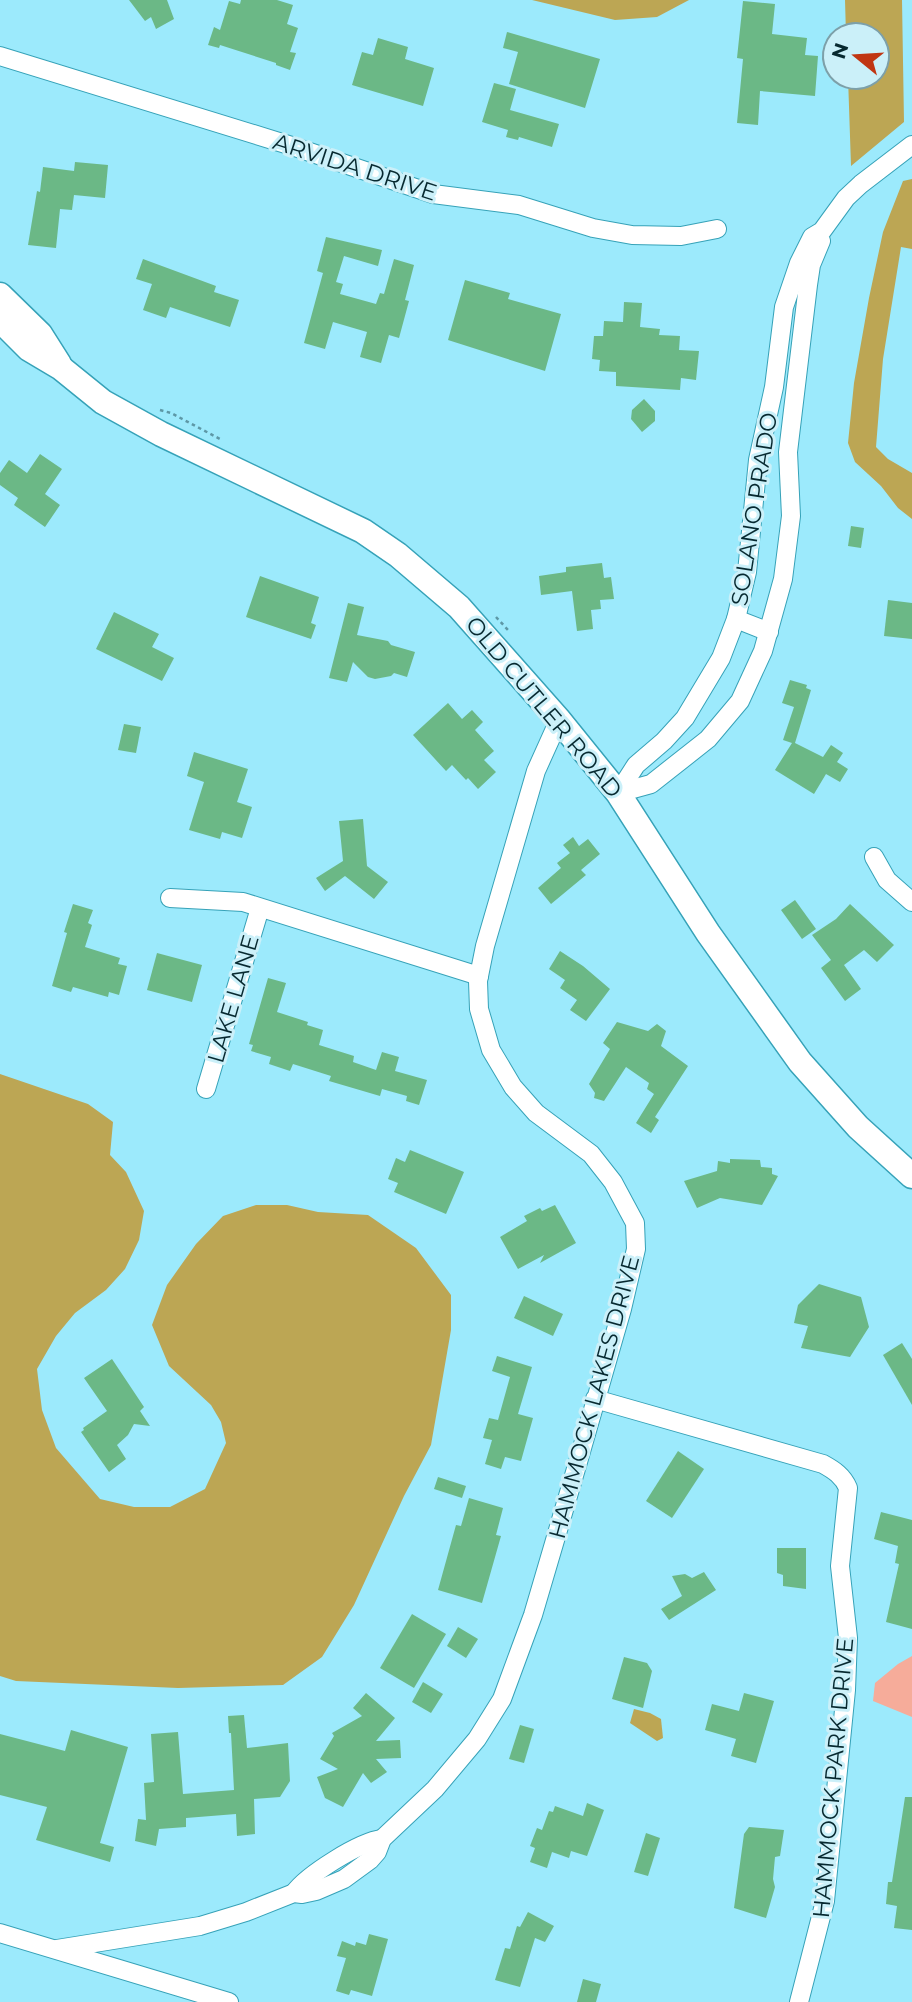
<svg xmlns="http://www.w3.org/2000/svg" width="912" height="2002" font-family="Montserrat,sans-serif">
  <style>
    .green { fill: #f6ac9a }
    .water { fill: #bca654 }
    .building { fill: #6bb886 }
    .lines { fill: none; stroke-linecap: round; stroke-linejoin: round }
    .minor-casing { stroke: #36a2b8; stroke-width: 20 }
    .secondary-casing { stroke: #36a2b8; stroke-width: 27 }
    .path { stroke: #5d98a6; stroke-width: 2.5; stroke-dasharray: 3.5 3.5; stroke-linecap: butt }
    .minor { stroke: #fff; stroke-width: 18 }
    .secondary { stroke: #fff; stroke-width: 24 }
    .labels { text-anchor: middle; stroke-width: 6; stroke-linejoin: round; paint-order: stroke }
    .street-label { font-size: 23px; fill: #072930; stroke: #cbf0f9 }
  </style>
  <rect width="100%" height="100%" fill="#9ceafc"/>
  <path class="green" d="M912 1656V1717L873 1701 875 1683 898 1664Z"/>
  <g class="water">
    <path d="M532 0H689L657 17 615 20Z"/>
    <path d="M845 0H902L904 122 851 166 848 77H877V35H846Z"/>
    <path d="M912 179V249L901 247 883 359 876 447 888 459 912 473V519L898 508 881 486 855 462 848 443 854 383 869 298 883 232 903 181Z"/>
    <path d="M0 1074 88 1104 113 1122 110 1155 126 1172 144 1211 139 1240 125 1269 106 1290 75 1313 56 1336 37 1369 42 1410 56 1448 100 1499 134 1507H170L205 1489 226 1443 221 1422 211 1405 169 1366 152 1325 167 1285 196 1244 223 1216 256 1205H287L318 1212 368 1215 416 1248 451 1295V1330L431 1445 404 1496 354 1605 322 1657 283 1685 178 1688 16 1681 0 1676Z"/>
    <path d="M634 1709 650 1713 661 1719 663 1738 657 1741 630 1723Z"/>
  </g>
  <g class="building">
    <path d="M129 0H167L174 19 156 29 151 17 145 21Z"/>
    <path d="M241 0H277L293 5 287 24 298 28 290 52 296 53 290 70 276 65V63L220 45 219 48 208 45 214 27 220 30 229 1 240 4Z"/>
    <path d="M743 1 775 4 772 34 807 38 805 55 818 56 815 96 760 91 758 125 737 123 743 59 737 58Z"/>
    <path d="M507 32 600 59 585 108 509 84 518 52 503 48Z"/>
    <path d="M378 38 408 47 405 59 434 68 423 106 352 85 362 52 373 55Z"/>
    <path d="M494 83 516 89 510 110 559 124 552 147 519 137 518 140 506 137 508 130 482 122Z"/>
    <path d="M75 162 108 165 105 198 74 195 72 210 60 209 56 248 28 245 37 191 40 192 43 167 74 171Z"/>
    <path d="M326 237 382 250 378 266 344 256 336 282 343 284 340 294 376 304 380 293 384 294 394 259 414 265 405 300 409 301 399 338 389 335 381 363 360 357 367 332 333 322 325 349 304 343 323 273 317 271Z"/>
    <path d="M143 259 216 286 214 292 239 300 230 327 170 307 166 318 143 310 152 284 136 279Z"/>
    <path d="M465 280 510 293 508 299 561 314 545 371 448 340Z"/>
    <path d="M624 302 642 303 640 327 660 329 659 335 680 336 679 350 699 351 696 380 681 378 680 390 616 386V372L599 371 600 360 592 359 594 336H603L604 321 623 322Z"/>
    <path d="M644 399 655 411V421L642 432 631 419 632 410Z"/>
    <path d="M40 454 62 469 45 494 60 505 45 527 14 505 18 498 0 485V473L9 460 27 473Z"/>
    <path d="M851 526 864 528 861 548 848 546Z"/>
    <path d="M602 563 604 578 611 577 614 599 600 600 601 609 591 610 593 629 577 631 572 591 541 595 539 576 566 572V567Z"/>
    <path d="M260 576 319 597 311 623 316 625 311 639 246 617Z"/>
    <path d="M888 600 912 603V639L884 636Z"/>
    <path d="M348 603 364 607 357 635 388 641 391 645 415 652 407 677 394 673 391 676 375 679 368 677 353 662 347 682 329 678Z"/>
    <path d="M114 612 159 634 152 647 174 658 162 681 96 649Z"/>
    <path d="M790 680 807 685 806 688 811 690 795 743 823 757 831 745 843 753 837 762 848 769 840 782 826 774 814 794 775 770 792 743 783 740 794 707 782 703Z"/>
    <path d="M448 703 462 719 472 710 483 722 475 730 494 751 484 760 496 772 478 789 468 778 466 780 452 765 446 771 413 735Z"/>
    <path d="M124 724 141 727 136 753 118 750Z"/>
    <path d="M194 752 248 769 237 802 252 807 242 838 222 832 220 839 189 830 204 782 187 776Z"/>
    <path d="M363 819 367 866 388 882 374 899 345 876 325 891 316 878 343 861 339 821Z"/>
    <path d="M573 837 579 846 588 839 600 854 581 870 586 875 551 904 538 888 561 868 557 863 570 853 563 845Z"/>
    <path d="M795 900 816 929 802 939 781 910Z"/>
    <path d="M73 904 93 910 88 923 92 925 85 947 120 958 118 964 127 966 119 995 109 992 108 997 73 987 71 992 52 986 67 933 64 932Z"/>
    <path d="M850 904 894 945 877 962 864 950 844 965 861 989 845 1001 821 968 831 960 812 935 836 919Z"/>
    <path d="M560 951 583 966 610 989 586 1021 570 1010 577 1000 560 988 565 980 549 969Z"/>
    <path d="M157 953 202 965 192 1002 147 990Z"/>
    <path d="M268 978 286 983 277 1012 308 1022 307 1025 323 1030 319 1045 354 1056 353 1062 376 1070 382 1052 399 1057 395 1071 427 1080 419 1105 406 1101 407 1096 382 1089 380 1096 329 1081 331 1076 293 1064 290 1071 269 1064 271 1057 251 1051 253 1045 249 1044Z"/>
    <path d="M617 1022 648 1031 657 1024 666 1031 661 1046 688 1066 655 1117 659 1120 651 1133 636 1123 654 1094 647 1089 649 1083 626 1067 604 1101 594 1098 595 1093 589 1084 610 1049 603 1043Z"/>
    <path d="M410 1150 464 1172 446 1214 394 1192 398 1183 388 1179 396 1158 405 1162Z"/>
    <path d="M730 1159 760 1160 761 1167 772 1168V1174L778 1176 762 1205 720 1198 697 1208 684 1181 717 1171 718 1161 730 1163Z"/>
    <path d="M555 1205 576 1243 540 1263 544 1255 518 1269 500 1237 527 1221 524 1216 540 1208 542 1211Z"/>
    <path d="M819 1284 861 1297 869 1327 850 1357 801 1348 808 1326 794 1323 798 1305Z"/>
    <path d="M524 1296 563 1314 553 1336 514 1318Z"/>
    <path d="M902 1343 912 1359V1405L883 1355Z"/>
    <path d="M497 1356 532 1367 518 1414 533 1418 521 1461 505 1457 501 1469 485 1464 492 1440 483 1438 489 1418 498 1420 510 1377 492 1371Z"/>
    <path d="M112 1359 144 1407 140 1411 150 1426 134 1424 128 1435 117 1445 126 1459 109 1472 81 1432 84 1430 83 1428 107 1411 84 1378Z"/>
    <path d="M678 1451 704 1469 672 1518 646 1501Z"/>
    <path d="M438 1477 466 1486 462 1498 434 1489Z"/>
    <path d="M469 1498 503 1508 496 1535 501 1536 482 1603 438 1590 456 1525 461 1526Z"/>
    <path d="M881 1512 912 1520V1629L886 1622 899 1564 895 1563 898 1546 874 1539Z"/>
    <path d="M777 1548H806V1589L783 1586V1575L777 1573Z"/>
    <path d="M704 1572 716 1590 669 1620 661 1609 682 1596 672 1576 685 1574 692 1578Z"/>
    <path d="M412 1614 446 1634 414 1688 380 1668Z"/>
    <path d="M458 1627 478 1639 466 1658 447 1646Z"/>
    <path d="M624 1657 647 1663 652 1671 643 1708 612 1699Z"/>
    <path d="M423 1682 443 1694 431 1713 412 1702Z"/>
    <path d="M366 1693 395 1718 376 1741 400 1740 401 1758 376 1759 387 1772 371 1783 363 1773 343 1807 325 1798 317 1777 338 1769 320 1759 334 1736 332 1733 362 1716 353 1708Z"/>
    <path d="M744 1693 774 1701 756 1763 731 1756 736 1739 705 1730 712 1704 739 1711Z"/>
    <path d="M244 1715 247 1748 288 1743 290 1781 280 1797 254 1799 255 1834 237 1836 236 1814 186 1818V1827L159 1829 156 1846 135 1841 138 1819 146 1820 144 1783 154 1782 151 1734 178 1732 183 1794 234 1790 231 1733H229L228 1716Z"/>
    <path d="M520 1725 534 1729 524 1763 509 1759Z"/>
    <path d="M71 1730 128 1747 100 1843 114 1847 110 1862 36 1840 47 1807 0 1795V1734L65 1751Z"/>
    <path d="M905 1797H912V1930L894 1928 897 1906 886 1904 888 1882H892Z"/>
    <path d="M587 1803 604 1810 587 1856 571 1851 569 1858 552 1852 547 1868 530 1862 535 1848 530 1846 537 1828 542 1830 549 1811 553 1812 555 1806 583 1816Z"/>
    <path d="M749 1827 784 1830 780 1856 775 1857 773 1879 775 1887 766 1918 734 1908 744 1834Z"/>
    <path d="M646 1833 660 1838 648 1876 634 1872Z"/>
    <path d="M528 1912 554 1926 545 1942 535 1938 520 1987 495 1980 505 1948 510 1949 517 1926 520 1927Z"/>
    <path d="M369 1934 388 1939 372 1996 351 1990 349 1995 336 1991 346 1958 337 1956 342 1941 355 1946 356 1942 366 1945Z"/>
    <path d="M583 1979 601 1984 596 2002H577Z"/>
  </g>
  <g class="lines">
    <defs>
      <g id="minor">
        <path d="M0 56 292 146 433 194 519 205 593 228 632 235 681 236 717 229"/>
        <path d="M736 619 769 632"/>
        <path d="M618 793 636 765 664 741 685 718 721 658 736 619 747 572 758 460 774 387 784 307 799 263 812 237 822 231 846 198 861 184 912 145"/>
        <path d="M618 793 651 784 708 739 740 701 763 651 783 579 791 516 788 452 808 285 811 265 821 241"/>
        <path d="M874 857 887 880 912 902"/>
        <path d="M170 898 243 902 479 976"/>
        <path d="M206 1089 260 908"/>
        <path d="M595 1399 823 1464C834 1470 843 1476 848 1488L840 1566 848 1638 846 1690 825 1901 799 2002"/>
        <path d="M294 1893C307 1875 359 1842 382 1839"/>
        <path d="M0 1933 229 2002"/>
        <path d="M57 1949 200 1926 246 1912 294 1893 302 1894 316 1891 344 1879 370 1860 377 1852 382 1839 435 1789 477 1739 502 1699 533 1615 578 1462 622 1309 636 1249 635 1223 613 1182 591 1154 536 1113 513 1087 491 1050 479 1009 478 981 485 946 536 771 559 720"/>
      </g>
      <g id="secondary">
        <path d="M0 295 40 334 59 364"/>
        <path d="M0 320 29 349 61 368 103 402 161 434 363 531 398 555 459 607 559 720 618 793 708 933 800 1062 858 1127 912 1176"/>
      </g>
    </defs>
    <use href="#minor" class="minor-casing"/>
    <use href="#secondary" class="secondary-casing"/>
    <g class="path">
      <path d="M160 410 171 413 220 439"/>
      <path d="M496 617 508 630"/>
    </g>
    <use href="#minor" class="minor"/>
    <use href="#secondary" class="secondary"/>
  </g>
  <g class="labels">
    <g class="street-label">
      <text transform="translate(355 167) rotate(18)" y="8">ARVIDA DRIVE</text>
      <text transform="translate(754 509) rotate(-81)" y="8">SOLANO PRADO</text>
      <text transform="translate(544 707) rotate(50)" y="8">OLD CUTLER ROAD</text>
      <text transform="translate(233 999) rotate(-74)" y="8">LAKE LANE</text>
      <text transform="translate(594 1397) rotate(-75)" y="8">HAMMOCK LAKES DRIVE</text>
      <text transform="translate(833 1778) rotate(-85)" y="8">HAMMOCK PARK DRIVE</text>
    </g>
  </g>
  <g transform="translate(856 56) rotate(288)"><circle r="33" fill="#cbf0f9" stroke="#7da0a9" stroke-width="2"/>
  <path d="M0-5L12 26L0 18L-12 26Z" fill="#c03613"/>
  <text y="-10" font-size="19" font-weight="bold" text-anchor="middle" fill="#072930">N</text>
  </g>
</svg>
